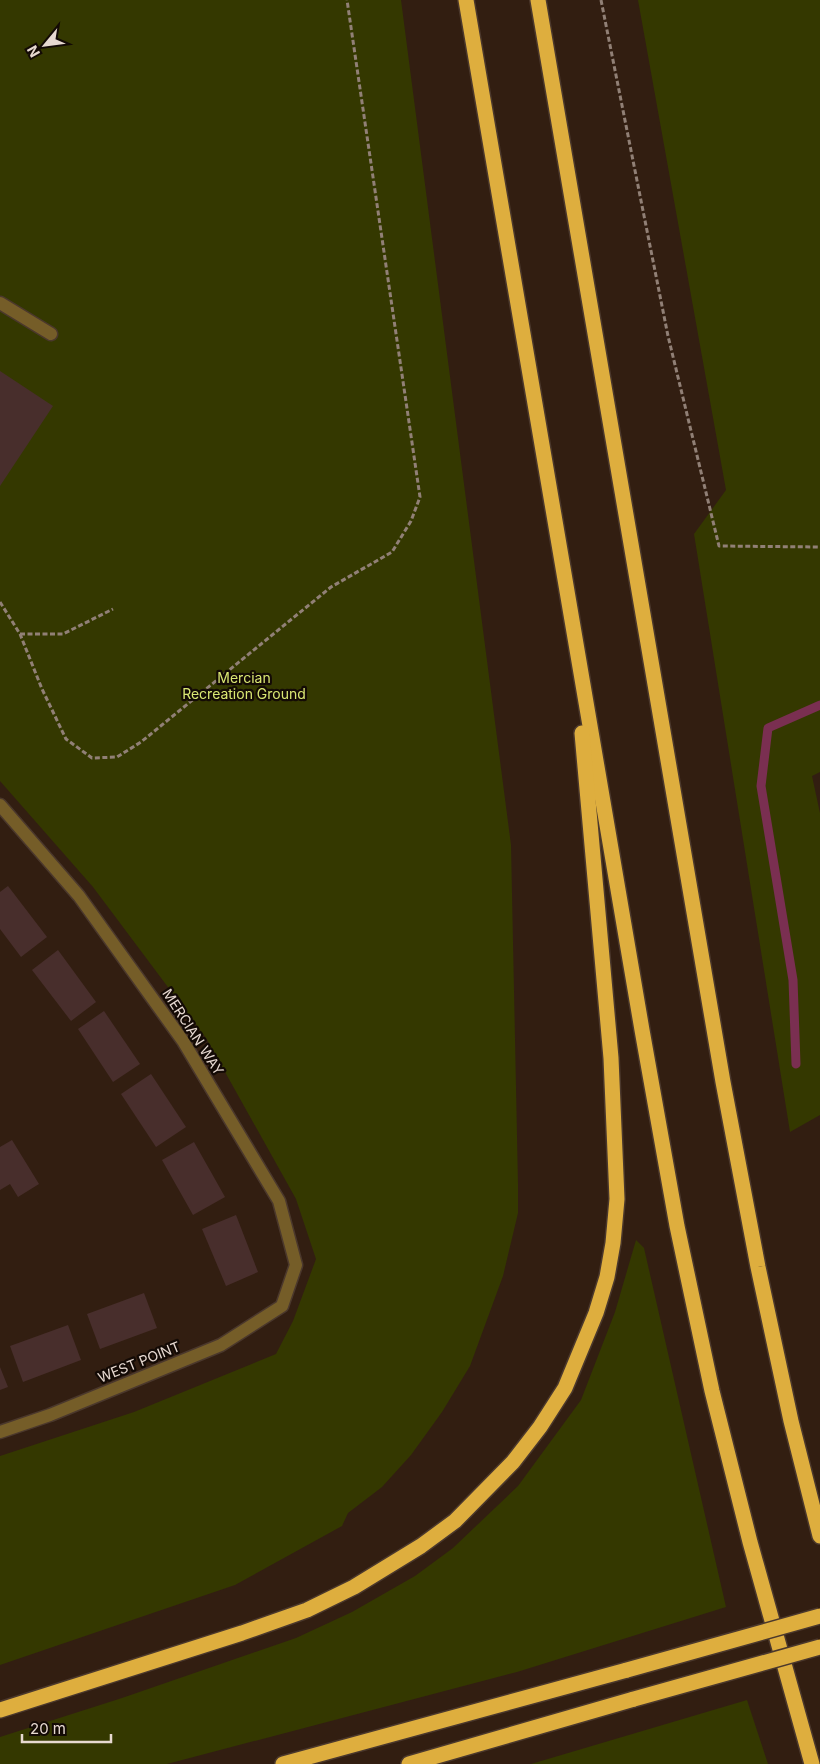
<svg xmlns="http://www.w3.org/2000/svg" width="820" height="1764" font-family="Inter,sans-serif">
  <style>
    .green { fill: #343800 }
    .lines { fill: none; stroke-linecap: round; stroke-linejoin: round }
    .stream { stroke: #7a2f51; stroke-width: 9 }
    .building { fill: #482e2c }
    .minor-casing { stroke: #4b382c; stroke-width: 15 }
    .highway-casing { stroke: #4b382c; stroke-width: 18 }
    .path { stroke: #918076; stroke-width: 3; stroke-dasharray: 5 2.5; stroke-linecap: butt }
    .minor { stroke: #755d28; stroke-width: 12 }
    .highway { stroke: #deae3e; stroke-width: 15 }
    .highway-bridge-casing { stroke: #4b382c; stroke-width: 18; stroke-linecap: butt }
    .highway-bridge { stroke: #deae3e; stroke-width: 15 }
    .labels { text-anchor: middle; stroke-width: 4.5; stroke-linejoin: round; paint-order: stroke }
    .park-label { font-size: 14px; fill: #dae773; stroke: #130a05 }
    .street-label { font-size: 14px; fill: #e7d9d1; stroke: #130a05 }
  </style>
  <rect width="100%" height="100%" fill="#321e11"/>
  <g class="green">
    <path d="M0 0H401L511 845 518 1184V1213L503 1276 470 1366 442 1412 411 1455 382 1487 348 1513 342 1526 235 1585 0 1665V1456L134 1412 276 1354 293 1321 316 1259 296 1199 206 1038 93 887 0 781Z"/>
    <path d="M638 0H820V772L812 776 820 813V1115L790 1132 694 534 726 490Z"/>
    <path d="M636 1240 644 1248 726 1607 517 1672 167 1764H0V1737L122 1698 296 1638 352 1612 415 1576 453 1548 518 1486 581 1400 615 1312Z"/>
    <path d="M747 1700 768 1764H531Z"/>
  </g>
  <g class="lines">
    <path class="stream" d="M796 1064 793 980 761 786 768 728 820 705"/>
  </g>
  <g class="building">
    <path d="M0 371 53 406 0 486Z"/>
    <path d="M8 886 47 937 21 957 0 929V892Z"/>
    <path d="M58 950 96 1002 71 1021 32 970Z"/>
    <path d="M104 1011 140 1064 113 1082 78 1029Z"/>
    <path d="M151 1074 186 1127 156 1147 121 1094Z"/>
    <path d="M12 1140 39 1184 18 1197 10 1184 0 1190V1147Z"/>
    <path d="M194 1142 225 1197 193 1215 162 1160Z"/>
    <path d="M236 1215 258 1272 226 1286 202 1229Z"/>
    <path d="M144 1293 157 1328 100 1349 87 1314Z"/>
    <path d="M68 1325 81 1360 23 1382 10 1346Z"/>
    <path d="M0 1367 8 1387 0 1390Z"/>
  </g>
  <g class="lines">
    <defs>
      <g id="minor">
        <path d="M0 303 51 334"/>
        <path d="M0 805 79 896 183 1041 279 1201 296 1265 282 1306 221 1345 50 1415 0 1432"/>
      </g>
      <g id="highway">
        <path d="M466 0 642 1030 677 1226 712 1391 750 1542 812 1764"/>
        <path d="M538 0 723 1082 758 1267 791 1421 820 1536"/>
        <path d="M0 1710 242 1633 307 1610 354 1587 421 1546 455 1521 513 1462 540 1427 565 1388 596 1313 607 1277 613 1243 617 1199 611 1058 582 733"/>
        <path d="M283 1764 627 1670"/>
        <path d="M409 1764 634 1699"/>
      </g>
    </defs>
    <use href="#minor" class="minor-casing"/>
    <use href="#highway" class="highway-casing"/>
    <g class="path">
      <path d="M601 0 668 336 719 546 820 547"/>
      <path d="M0 602 20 634 42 689 66 739 92 758 117 757 141 742 331 587 392 552 411 521 420 497 347 0"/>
      <path d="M20 634H63L113 609"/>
    </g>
    <use href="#minor" class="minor"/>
    <use href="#highway" class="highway"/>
    <defs>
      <g id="highway-bridge">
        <path d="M627 1670 820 1616"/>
        <path d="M634 1699 820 1647"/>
      </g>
    </defs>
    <use href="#highway-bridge" class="highway-bridge-casing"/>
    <use href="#highway-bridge" class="highway-bridge"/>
  </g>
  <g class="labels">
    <g class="park-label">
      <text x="244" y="683">Mercian<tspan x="244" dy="16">Recreation Ground</tspan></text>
    </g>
    <g class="street-label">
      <text transform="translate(193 1032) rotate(57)" y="5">MERCIAN WAY</text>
      <text transform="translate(139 1362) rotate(-22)" y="5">WEST POINT</text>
    </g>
  </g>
  <g transform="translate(45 45) rotate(241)" stroke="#130a05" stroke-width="4" paint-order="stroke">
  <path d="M0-4L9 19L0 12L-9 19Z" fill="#e7d9d1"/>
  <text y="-8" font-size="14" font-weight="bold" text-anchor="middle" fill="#e7d9d1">N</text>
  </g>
  <path d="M22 1734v8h89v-8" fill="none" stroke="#e7d9d1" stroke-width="2.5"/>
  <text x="30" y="1734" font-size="15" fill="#e7d9d1" stroke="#130a05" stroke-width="4" paint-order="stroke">20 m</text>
</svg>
